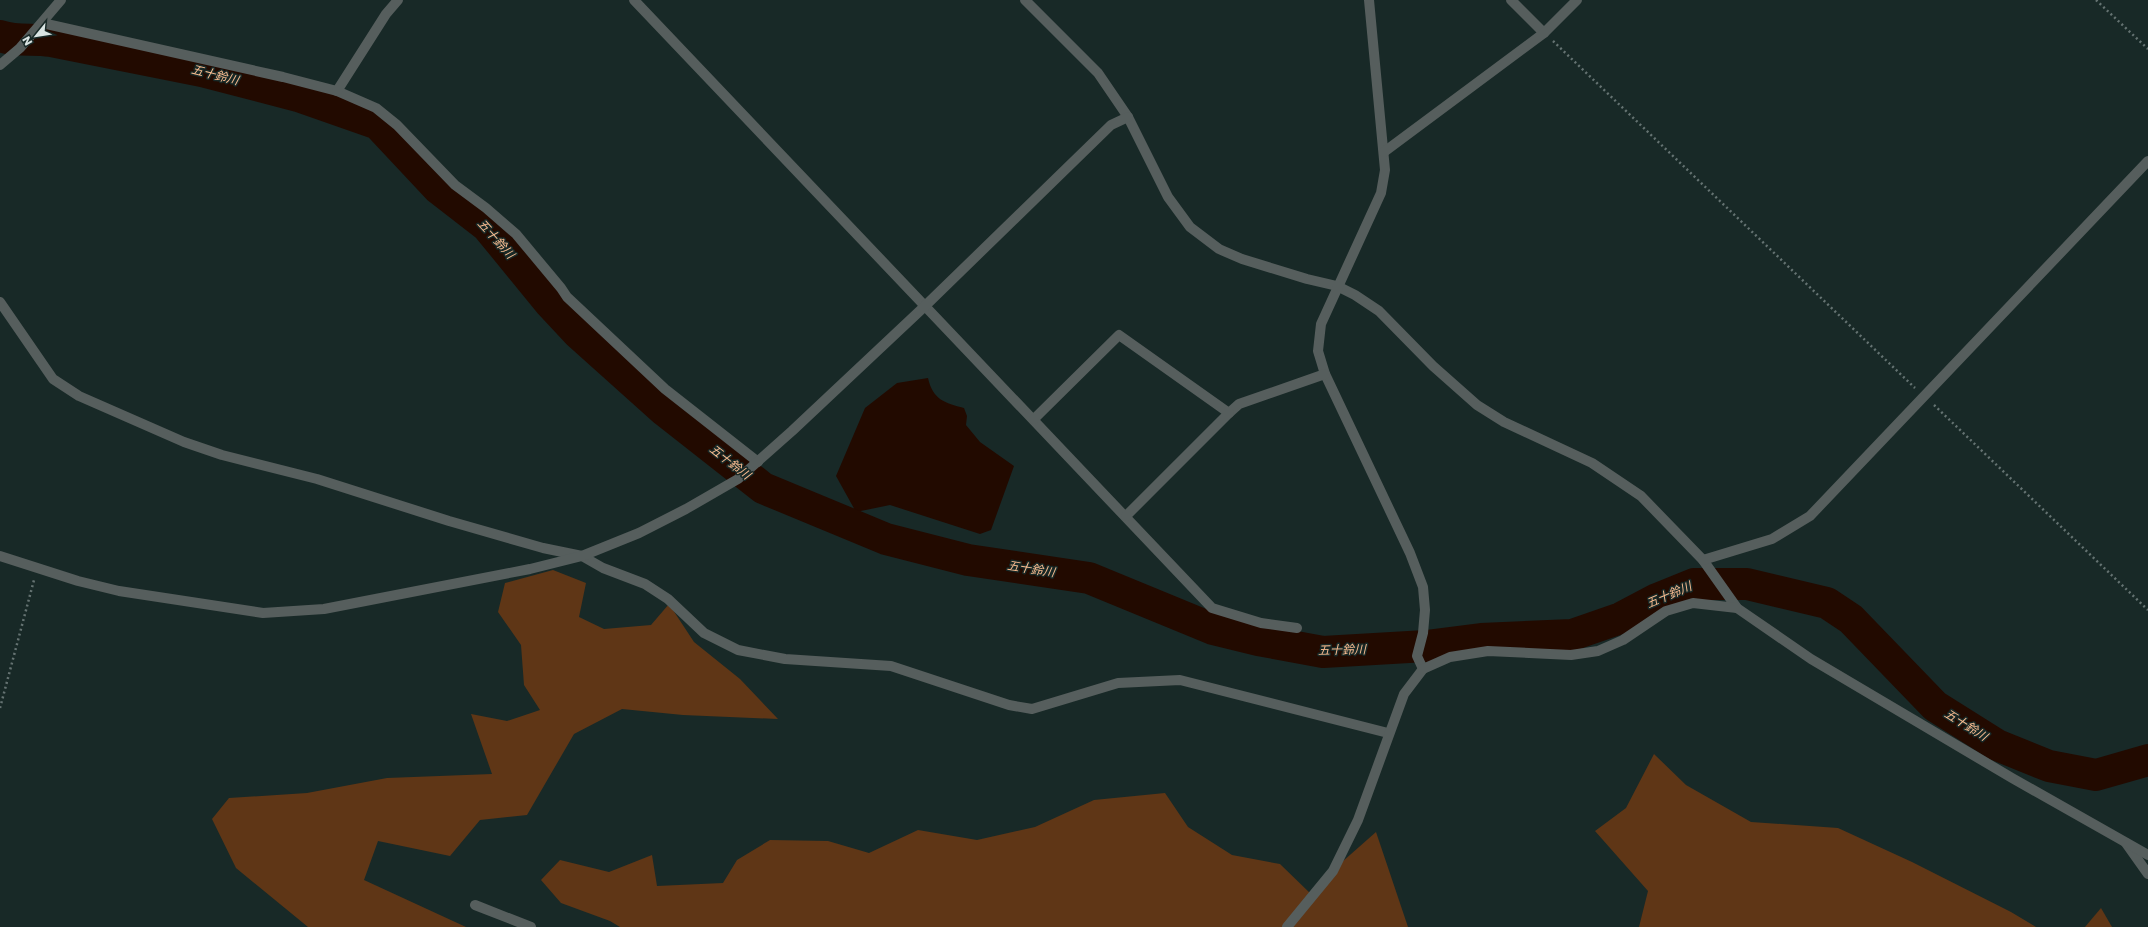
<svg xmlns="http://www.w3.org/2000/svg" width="2148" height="927" font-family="Poppins,'Noto Sans JP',sans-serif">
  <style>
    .green { fill: #5f3616 }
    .water { fill: #220a00 }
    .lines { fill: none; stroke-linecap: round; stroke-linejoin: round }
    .river { stroke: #220a00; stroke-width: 32 }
    .path { stroke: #657372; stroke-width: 2.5; stroke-dasharray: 2 3; stroke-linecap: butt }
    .lane { stroke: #565e5d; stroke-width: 10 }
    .street { stroke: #565e5d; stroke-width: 10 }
    .labels { text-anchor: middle; stroke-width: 3; stroke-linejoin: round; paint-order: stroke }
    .water-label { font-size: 12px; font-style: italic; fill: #fabc90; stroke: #182927 }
  </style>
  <rect width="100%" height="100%" fill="#182927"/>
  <g class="green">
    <path d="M553 570 586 583 579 617 604 629 651 625 669 604 694 642 740 679 778 719 683 715 622 709 574 734 527 815 480 820 450 856 378 841 364 880 466 927H308L236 868 212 819 229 798 307 793 387 778 492 774 471 714 507 721 540 710 524 685 521 645 498 612 505 583Z"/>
    <path d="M1654 754 1686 785 1751 822 1838 828 1912 862 2011 912 2036 927H1639L1648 891 1595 831 1626 808Z"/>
    <path d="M1165 793 1188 827 1232 855 1280 864 1313 896 1342 862 1376 832 1408 927H620L610 921 561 903 541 880 560 860 609 872 652 855 657 886 723 883 737 860 770 840 828 841 869 853 918 830 977 840 1035 827 1094 800Z"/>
    <path d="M2101 908 2112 927H2085Z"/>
  </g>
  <path class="water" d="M928 378C933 400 945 403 964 408L967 416 966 425 980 442 1014 466 991 530 980 534 890 505 856 512 836 476 865 408 897 383Z"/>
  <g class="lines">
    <path class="river" d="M0 36C16 42 34 38 51 41L202 71 298 96 378 124 438 188 487 226 550 303 578 333 665 411 763 488 886 539 968 560 1089 578 1213 629 1258 640 1323 652 1426 646 1481 639 1572 635 1621 618 1657 599 1694 584H1747L1827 603 1851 619 1935 706 1997 745 2049 766 2096 775 2148 760"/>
    <g class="path">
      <path d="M2096 0 2148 49"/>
      <path d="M1553 41 1915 388"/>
      <path d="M1934 405 2148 610"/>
      <path d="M0 708 34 580"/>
    </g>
    <path class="lane" d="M2126 843 2148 874"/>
    <g class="street">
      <path d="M634 0 1212 608 1261 623 1297 628"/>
      <path d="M1025 0 1098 73 1128 117 1168 197 1190 227 1219 249 1242 259 1307 279 1337 286 1355 295 1379 311 1433 366 1477 405 1504 422 1592 463 1641 496 1703 560 1737 608 1811 659 2012 778 2148 855"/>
      <path d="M1369 0 1385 170 1381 193 1321 324 1318 351 1325 374 1410 553 1423 587 1425 610 1423 633 1417 656 1423 669"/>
      <path d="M1511 0 1544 33"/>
      <path d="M42 23 283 77 337 91 376 108 397 125 455 185 486 208 516 234 561 288 567 297 665 389 758 462"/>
      <path d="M0 65 20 48 61 0"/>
      <path d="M337 91 386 14 398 0"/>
      <path d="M1384 152 1544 33 1577 0"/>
      <path d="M0 302 53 379 79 396 184 442 222 455 317 479 449 521 543 548 582 556 603 568 645 584 668 599 704 633 738 650 785 659 891 666 1009 705 1032 709 1118 683 1180 680 1388 733"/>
      <path d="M1229 413 1239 404 1325 374"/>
      <path d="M1034 419 1119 335 1229 413 1126 516"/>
      <path d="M0 556 78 581 119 591 263 613 324 609 530 569 582 556 639 533 686 509 738 479 792 431 925 306 1111 125 1128 117"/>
      <path d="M1703 560 1772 539 1810 516 2148 161"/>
      <path d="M475 905 531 927"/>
      <path d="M1287 927 1333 871 1358 820 1404 694 1423 669 1450 657 1488 651 1571 655 1598 651 1623 640 1666 611 1693 603 1737 608"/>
    </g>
  </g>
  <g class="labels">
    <g class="water-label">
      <text transform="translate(215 75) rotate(14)" y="4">五十鈴川</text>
      <text transform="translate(496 239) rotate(48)" y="4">五十鈴川</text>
      <text transform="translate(730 462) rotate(38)" y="4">五十鈴川</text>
      <text transform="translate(1031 569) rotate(9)" y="4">五十鈴川</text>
      <text transform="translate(1669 595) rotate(-23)" y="4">五十鈴川</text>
      <text transform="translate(1342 650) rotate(-1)" y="4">五十鈴川</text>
      <text transform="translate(1966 725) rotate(32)" y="4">五十鈴川</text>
    </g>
  </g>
  <g transform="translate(36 36) rotate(240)" stroke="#182927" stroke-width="3" paint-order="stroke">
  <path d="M0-3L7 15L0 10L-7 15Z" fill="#dae4e3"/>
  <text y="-6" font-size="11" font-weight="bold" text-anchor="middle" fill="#dae4e3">N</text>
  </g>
</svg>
